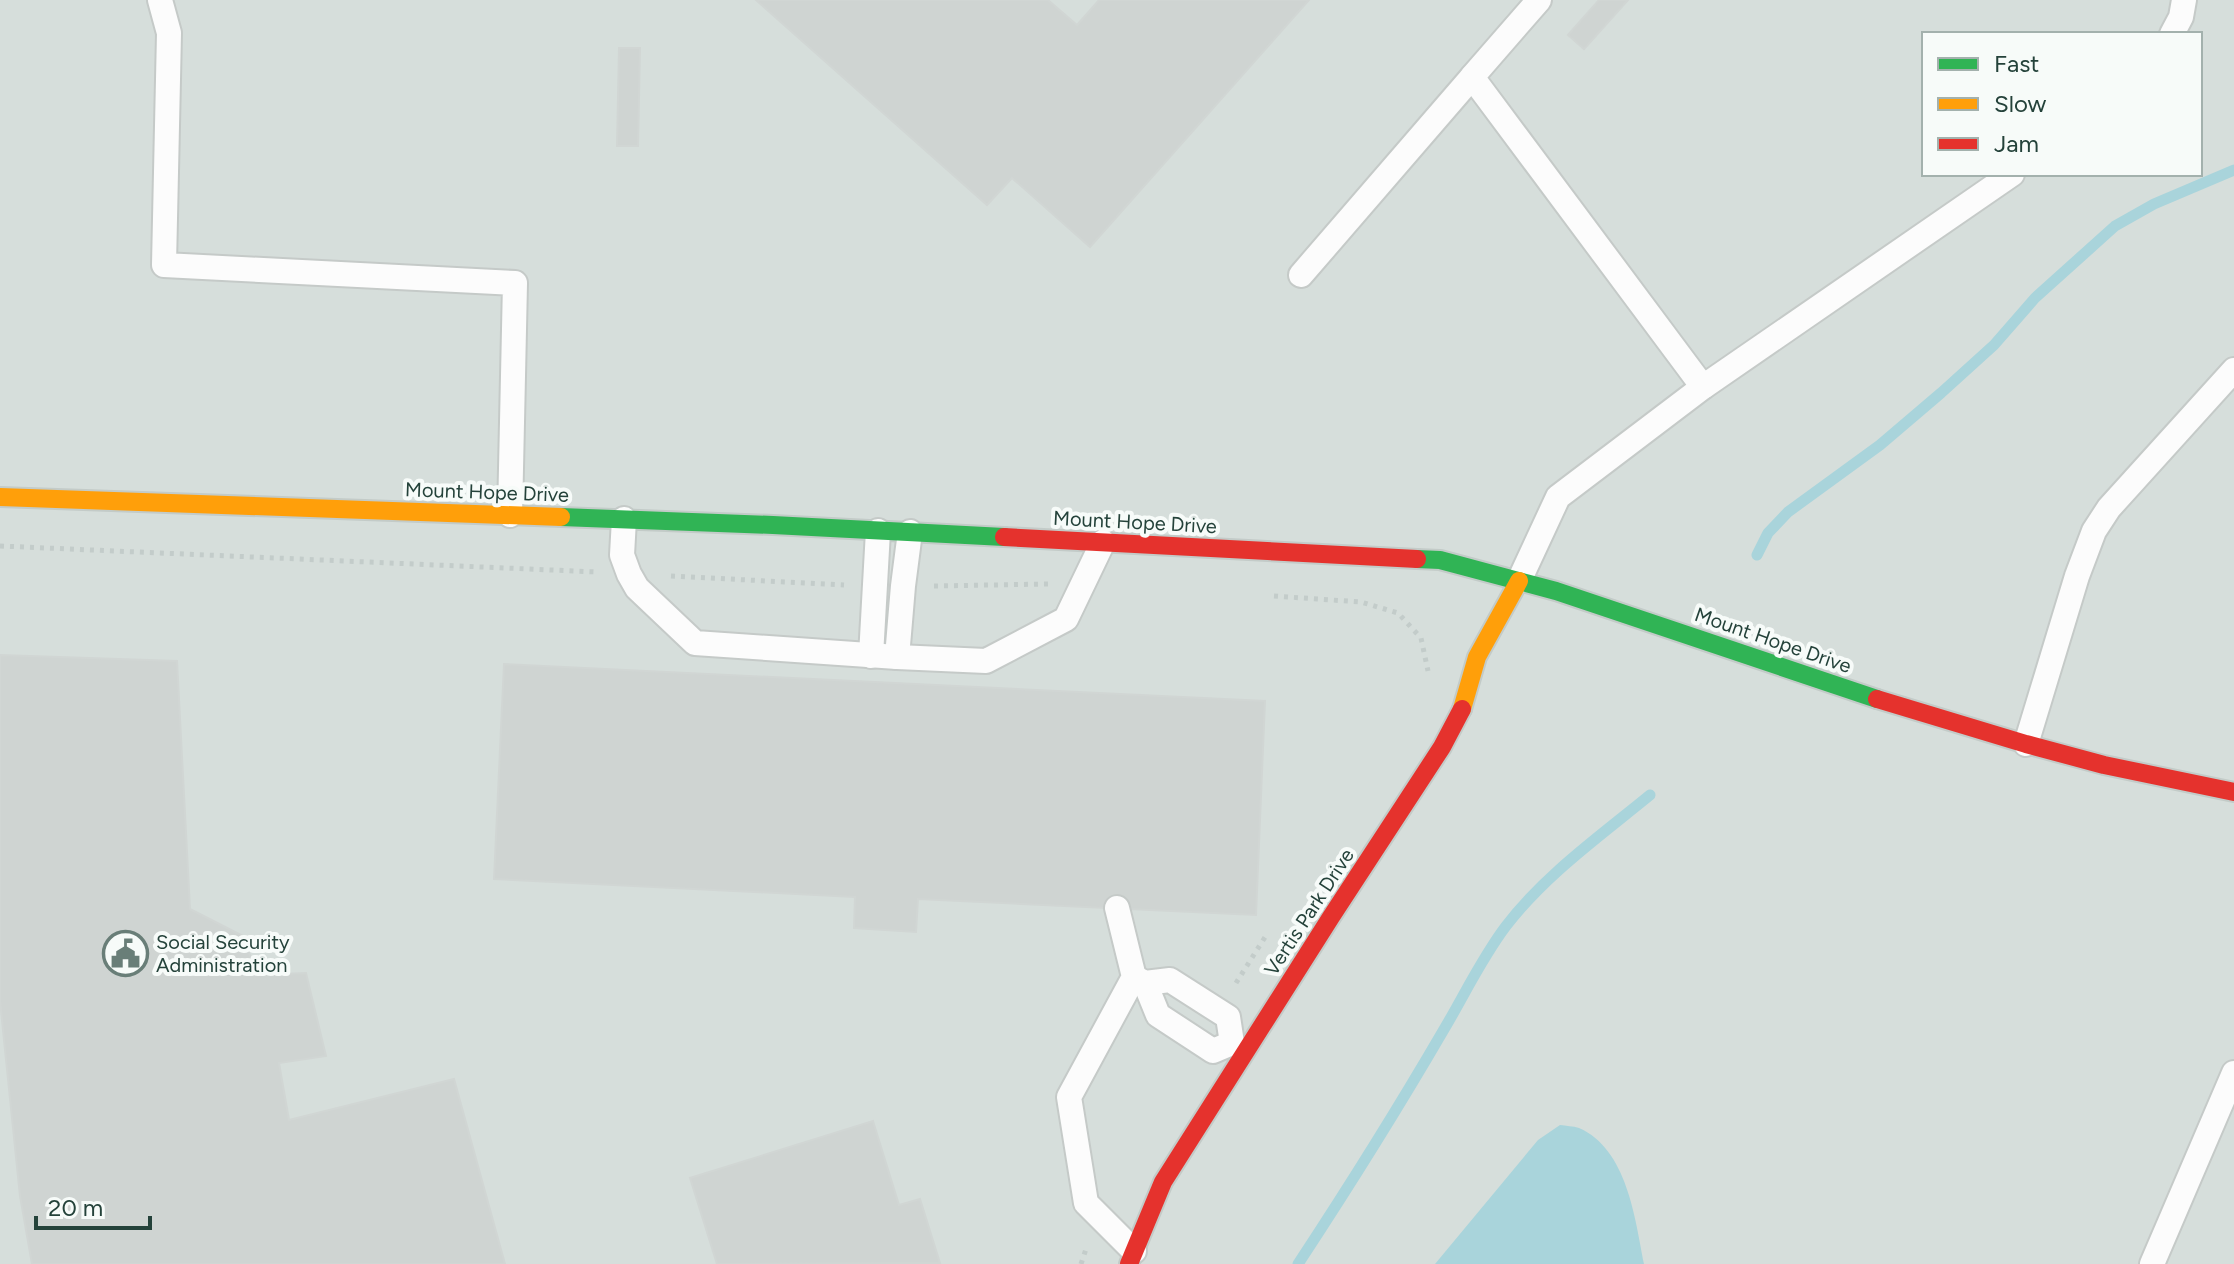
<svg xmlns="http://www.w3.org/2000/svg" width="2234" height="1264" font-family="Figtree,sans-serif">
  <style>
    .built { fill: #d6dedb; fill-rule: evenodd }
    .water { fill: #a9d4db }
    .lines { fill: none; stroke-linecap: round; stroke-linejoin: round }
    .stream { stroke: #a9d4db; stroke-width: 11 }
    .building { fill: #cfd4d2; stroke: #d1d6d4; stroke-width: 2 }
    .lane-casing { stroke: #c5cac8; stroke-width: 28 }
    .fast-casing { stroke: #c3cbc8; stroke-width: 22 }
    .slow-casing { stroke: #c3cbc8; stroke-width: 22 }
    .jam-casing { stroke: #c3cbc8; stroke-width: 22 }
    .path { stroke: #c3ccca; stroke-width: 5; stroke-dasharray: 4 6; stroke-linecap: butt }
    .lane { stroke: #fcfcfc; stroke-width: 24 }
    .fast { stroke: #30b455; stroke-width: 18 }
    .slow { stroke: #ff9f0a; stroke-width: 18 }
    .jam { stroke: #e5322d; stroke-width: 18 }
    .labels { text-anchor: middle; stroke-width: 8; stroke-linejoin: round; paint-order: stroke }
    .street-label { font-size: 20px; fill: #24423a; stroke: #f7fbf9 }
    .poi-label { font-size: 20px; fill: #24423a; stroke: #f7fbf9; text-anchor: start }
  </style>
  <rect width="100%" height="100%" fill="#e8edeb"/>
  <path class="built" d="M0 0H2234V1264H0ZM1924 34H2200V174H1924Z"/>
  <path class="water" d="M1560 1125C1566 1126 1573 1126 1579 1128 1627 1149 1635 1218 1644 1264H1435L1538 1140Z"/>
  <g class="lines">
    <g class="stream">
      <path d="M1757 555 1768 533 1788 512 1880 445 1941 393 1994 345 2035 298 2115 226 2154 204 2234 170"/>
      <path d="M1298 1264C1348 1188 1397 1110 1443 1031 1464 996 1481 959 1506 926 1545 875 1600 836 1650 795"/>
    </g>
  </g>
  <g class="building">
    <path d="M756 0H1048L1077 25 1099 0H1309L1090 247 1012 178 987 205Z"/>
    <path d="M1599 0H1628L1584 49 1568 35Z"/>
    <path d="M619 48H640L638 146H617Z"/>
    <path d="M0 655 177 661 190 909 243 936 257 975 306 973 326 1056 279 1063 289 1120 454 1079 505 1264H32L20 1196 0 1001Z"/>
    <path d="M504 664 1265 701 1256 915 918 899 916 932 854 928 855 897 494 879Z"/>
    <path d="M873 1121 899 1205 920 1199 940 1263 717 1264 690 1178Z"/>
  </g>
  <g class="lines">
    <defs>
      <g id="lane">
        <path d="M160 0 169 33 164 265 515 283 510 515"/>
        <path d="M1539 0 1472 77 1703 387"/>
        <path d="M2172 34 2181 17 2184 0"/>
        <path d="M1301 275 1472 77"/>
        <path d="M624 519 622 555 629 574 637 588 695 643 897 657 986 661 1066 619 1103 542"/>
        <path d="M1519 581 1558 497 1703 387 2012 174"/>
        <path d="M871 656 878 531"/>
        <path d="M897 657 903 586 910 532"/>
        <path d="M2026 744 2077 576 2094 531 2109 508 2234 370"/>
        <path d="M1117 908 1134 977 1069 1097 1086 1203 1134 1251"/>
        <path d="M1134 977 1145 983 1170 980 1228 1017 1232 1043"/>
        <path d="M1145 983 1158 1015 1213 1051 1232 1043"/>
        <path d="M2152 1264 2234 1073"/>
      </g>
      <g id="fast">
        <path d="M561 517 773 525 1004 537"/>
        <path d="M1417 559 1440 560 1556 591 1877 699"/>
      </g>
      <g id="slow">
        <path d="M0 497 561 517"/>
        <path d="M1462 709 1477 657 1519 581"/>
      </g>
      <g id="jam">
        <path d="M1004 537 1417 559"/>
        <path d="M1877 699 2026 744 2104 765 2234 792"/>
        <path d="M1129 1264 1163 1182 1331 917 1442 747 1462 709"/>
      </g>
    </defs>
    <use href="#lane" class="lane-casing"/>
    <use href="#fast" class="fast-casing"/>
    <use href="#slow" class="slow-casing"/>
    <use href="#jam" class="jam-casing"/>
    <g class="path">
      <path d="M0 546 597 572"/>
      <path d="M671 576 844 585"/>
      <path d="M934 586 1048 584"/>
      <path d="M1274 596 1361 602 1398 613 1421 638 1428 671"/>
      <path d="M1236 983 1267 934"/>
      <path d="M1081 1264 1087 1246"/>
    </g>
    <use href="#lane" class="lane"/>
    <use href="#fast" class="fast"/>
    <use href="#slow" class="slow"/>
    <use href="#jam" class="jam"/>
  </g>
  <defs>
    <symbol id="civic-ring" viewBox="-11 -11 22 22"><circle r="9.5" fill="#f7fbf9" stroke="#697e78" stroke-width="1.5"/><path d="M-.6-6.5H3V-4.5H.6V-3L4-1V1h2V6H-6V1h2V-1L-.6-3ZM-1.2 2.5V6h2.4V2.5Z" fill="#697e78"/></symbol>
  </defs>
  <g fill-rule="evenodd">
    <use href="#civic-ring" x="100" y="928" width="51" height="51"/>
  </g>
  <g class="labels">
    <g class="street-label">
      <text transform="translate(487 492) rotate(2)" y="7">Mount Hope Drive</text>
      <text transform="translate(1135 522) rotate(3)" y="7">Mount Hope Drive</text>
      <text transform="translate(1773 640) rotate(19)" y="7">Mount Hope Drive</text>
      <text transform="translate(1309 912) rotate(-57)" y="7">Vertis Park Drive</text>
    </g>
    <g class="poi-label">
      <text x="156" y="949">Social Security<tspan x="156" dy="23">Administration</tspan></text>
    </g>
  </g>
  <rect x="1922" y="32" width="280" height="144" fill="#f7fbf9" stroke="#a3b1ad" stroke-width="2"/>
  <rect x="1938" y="58" width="40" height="12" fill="#30b455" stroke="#a3b1ad" stroke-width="2"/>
  <text x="1994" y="72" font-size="24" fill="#24423a">Fast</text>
  <rect x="1938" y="98" width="40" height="12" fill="#ff9f0a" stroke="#a3b1ad" stroke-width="2"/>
  <text x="1994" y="112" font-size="24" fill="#24423a">Slow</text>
  <rect x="1938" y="138" width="40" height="12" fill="#e5322d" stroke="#a3b1ad" stroke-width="2"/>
  <text x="1994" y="152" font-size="24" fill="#24423a">Jam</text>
  <path d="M36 1216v12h114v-12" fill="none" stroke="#24423a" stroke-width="4"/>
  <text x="48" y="1216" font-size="24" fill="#24423a" stroke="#f7fbf9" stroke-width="6" paint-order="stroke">20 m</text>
</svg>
